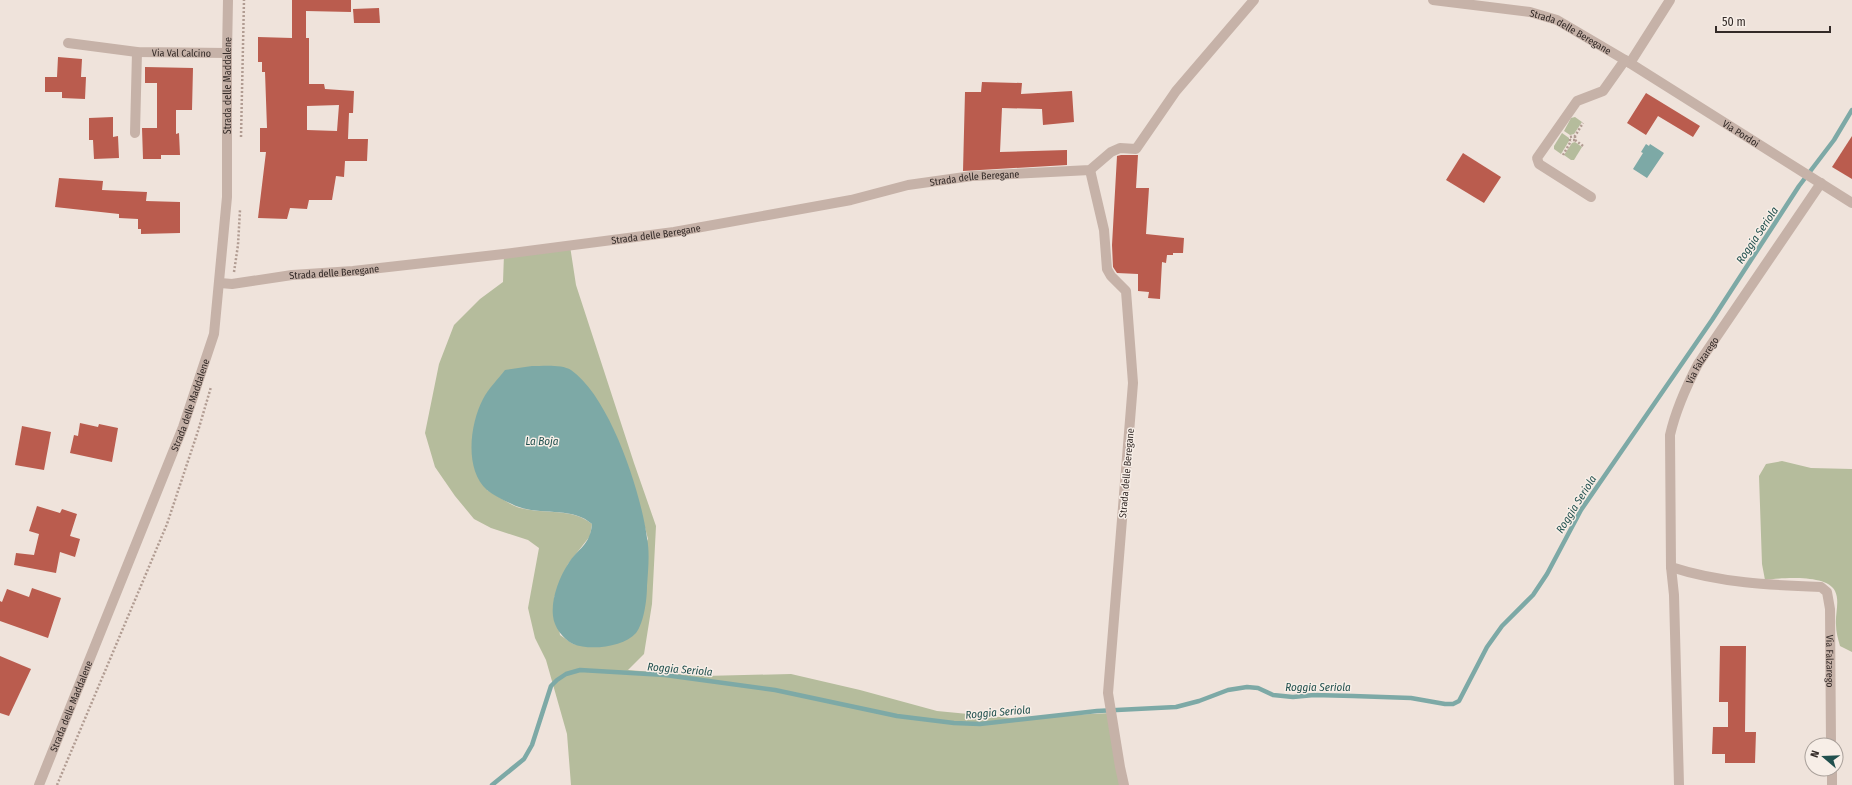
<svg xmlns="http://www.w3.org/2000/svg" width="1852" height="785" font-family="'Fira Sans Condensed',sans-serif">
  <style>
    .green { fill: #b5bc9c; fill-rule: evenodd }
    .water { fill: #7da9a6 }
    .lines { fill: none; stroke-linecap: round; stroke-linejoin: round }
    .stream { stroke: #7da9a6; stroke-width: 4.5 }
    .building { fill: #ba5c4e; fill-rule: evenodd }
    .path { stroke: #b19c92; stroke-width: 2.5; stroke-dasharray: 2 2; stroke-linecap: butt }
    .minor { stroke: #c6b2a8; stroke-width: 10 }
    .labels { text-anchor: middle; stroke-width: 3; stroke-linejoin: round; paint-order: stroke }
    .street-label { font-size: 10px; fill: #332a27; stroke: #f7eee7 }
    .water-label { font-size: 11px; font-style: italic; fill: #21504e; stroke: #f7eee7 }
  </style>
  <rect width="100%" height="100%" fill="#efe3db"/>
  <g class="green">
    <path d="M1575 117 1582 122 1574 134 1570 135 1564 131 1571 118Z"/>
    <path d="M1562 133 1569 138V141L1561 154 1554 149V146Z"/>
    <path d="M1575 142 1582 147 1574 160H1571L1564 155 1572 143Z"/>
    <path d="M570 246 576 285 634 463 656 526 652 604 644 654 628 670 704 676 791 674 860 690 937 711 1010 718 1111 713 1124 785H571L567 734 546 660 535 638 528 608 539 548 528 540 491 528 474 519 455 496 435 467 425 433 439 364 454 325 480 299 503 282 504 254ZM634 486 648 539 592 647 573 644 560 635 554 598 568 564 590 536 592 524C572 507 541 515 517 507 507 503 497 495 487 490Z"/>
    <path d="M1782 461 1811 468 1852 469V652L1840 646C1838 639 1836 632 1836 625 1835 614 1840 601 1835 591 1827 574 1780 578 1765 580L1762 564 1759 476 1766 464Z"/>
  </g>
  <g class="water">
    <path d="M1646 144 1649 146 1650 144 1664 153 1647 178 1633 169 1643 153 1641 152Z"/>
    <path d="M532 366C543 366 562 364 571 370 610 397 641 492 647 538 650 553 648 571 647 586 647 599 644 623 636 633 624 647 590 651 573 644 563 639 554 627 553 616 551 599 559 578 568 564 578 548 590 546 592 524 572 506 541 516 516 506 509 503 493 495 487 490 464 469 470 424 483 399 488 389 498 379 505 370Z"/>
  </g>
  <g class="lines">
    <path class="stream" d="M492 785 524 759 532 745 551 686 557 680 566 674 580 670 665 675 775 690 897 716 954 723 980 724 1097 711 1176 707 1199 701 1228 690 1247 687 1258 688 1273 695 1293 697 1314 695 1353 696 1411 698 1445 704H1453L1459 701 1487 647 1502 626 1533 595 1547 574 1581 510 1712 320 1799 186 1834 140 1852 110"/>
  </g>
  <g class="building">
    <path d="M292 0H351V12L306 11V38H309V84H324L325 89 354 91 353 113H349L348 139H368L367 161H345L344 177 336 176 332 200H309L307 209 290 208 287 219 258 218 266 152H260V128H267L265 72H262V62H258V37L292 38ZM339 105 337 131 307 130V106Z"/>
    <path d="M379 8 380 23H354L353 9Z"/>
    <path d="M58 57 82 59 81 77H86L85 99 62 98V92H45V77H57Z"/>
    <path d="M145 67 193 68 192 110H176V134L179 133 180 155H161V159H143L142 128H157V83H145Z"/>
    <path d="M982 82 1022 83 1021 94 1072 91 1074 122 1043 125 1042 109 1002 108 1000 152 1067 150V165L963 171 965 92H981Z"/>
    <path d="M1646 93 1700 126 1693 137 1658 116 1646 135 1627 123Z"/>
    <path d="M113 117V137L118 136 119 158 94 159 93 140H89V118Z"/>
    <path d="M1852 136V179L1832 167Z"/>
    <path d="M1463 153 1501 177 1484 203 1446 180Z"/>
    <path d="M1121 155H1138L1136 188H1149L1146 234 1184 238 1183 253H1173V255H1167L1166 263 1162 262 1160 299 1148 298 1149 292 1138 291V274L1117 273 1113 267 1112 245 1117 156Z"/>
    <path d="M59 178 103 181 102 190 147 192 146 201 180 202V233L141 234V229H138V219L119 218V214L55 207Z"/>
    <path d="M80 423 98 427 99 424 118 428 112 462 70 453 74 435 78 436Z"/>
    <path d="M22 426 51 432 44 470 15 465Z"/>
    <path d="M37 506 60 513 62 509 77 514 70 536 80 539 75 557 60 552 56 573 14 565 16 553 34 555 39 534 29 531Z"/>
    <path d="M32 588 61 598 48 638 0 621V601L2 602 7 589 29 597Z"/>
    <path d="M1720 646H1746L1745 732H1756L1755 763H1725V754H1712L1713 727H1728V702H1719Z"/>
    <path d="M0 656 31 669 9 716 0 713Z"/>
  </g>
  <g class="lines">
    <g class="path">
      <path d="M1575 136V140H1570V137L1575 136 1583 123"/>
      <path d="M241 137 244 0"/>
      <path d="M1575 140 1583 146"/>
      <path d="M1563 155 1571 141"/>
      <path d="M234 272 238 245 240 210"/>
      <path d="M57 785 167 524 198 431 211 387"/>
    </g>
    <g class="minor">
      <path id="s1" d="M1433 0 1530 12 1557 20 1625 60 1852 203"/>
      <path id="s2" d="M68 43 137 52 227 53"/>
      <path d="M1630 63 1670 0"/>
      <path d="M135 133 137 52"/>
      <path d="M1090 170 1104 230 1107 269 1111 276 1126 291 1133 383 1108 693 1120 767 1124 785"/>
      <path d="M1591 197 1539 164 1537 158 1577 101 1603 91 1625 60"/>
      <path id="s3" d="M220 283 232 284 292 275 353 271 504 254 674 232 851 200 908 185 972 176 1090 170 1111 152 1120 148 1136 149 1176 91 1254 0"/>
      <path id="s4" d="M1671 567C1720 583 1770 585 1821 587L1827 592 1830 609 1831 745"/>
      <path d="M1832 769V785"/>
      <path id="s5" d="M39 785 183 427 214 334 227 197V53L228 0"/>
      <path id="s6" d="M1679 785 1674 595 1671 567 1670 435C1676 409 1686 387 1698 364L1821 183"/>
    </g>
  </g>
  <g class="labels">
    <g class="street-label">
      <text dy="4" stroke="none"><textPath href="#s1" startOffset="143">Strada delle Beregane</textPath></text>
      <text dy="4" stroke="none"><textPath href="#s2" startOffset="114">Via Val Calcino</textPath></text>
      <text dy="4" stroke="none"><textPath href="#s5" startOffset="733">Strada delle Maddalene</textPath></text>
      <text dy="4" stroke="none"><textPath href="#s1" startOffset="342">Via Pordoi</textPath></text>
      <text dy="4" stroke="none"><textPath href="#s3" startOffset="763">Strada delle Beregane</textPath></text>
      <text dy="4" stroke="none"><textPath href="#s3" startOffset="439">Strada delle Beregane</textPath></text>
      <text dy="4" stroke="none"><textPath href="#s3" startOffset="115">Strada delle Beregane</textPath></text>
      <text dy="4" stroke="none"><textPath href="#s6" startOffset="432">Via Falzarego</textPath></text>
      <text dy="4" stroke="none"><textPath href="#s5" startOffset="409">Strada delle Maddalene</textPath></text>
      <text transform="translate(1126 473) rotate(-85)" y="4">Strada delle Beregane</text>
      <text dy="4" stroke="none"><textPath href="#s4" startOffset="229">Via Falzarego</textPath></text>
      <text dy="4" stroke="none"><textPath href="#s5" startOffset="85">Strada delle Maddalene</textPath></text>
    </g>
    <g class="water-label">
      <text transform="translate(1757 235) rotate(-56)" y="4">Roggia Seriola</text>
      <text x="542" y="445">La Boja</text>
      <text transform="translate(1576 504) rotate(-58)" y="4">Roggia Seriola</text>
      <text transform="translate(680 669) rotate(5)" y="4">Roggia Seriola</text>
      <text x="1318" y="691">Roggia Seriola</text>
      <text transform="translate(998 712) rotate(-5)" y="4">Roggia Seriola</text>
    </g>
  </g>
  <g transform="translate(1824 757) rotate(289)"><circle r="19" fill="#f7eee7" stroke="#a9a09a"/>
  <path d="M0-3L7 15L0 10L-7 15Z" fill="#21504e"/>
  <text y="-6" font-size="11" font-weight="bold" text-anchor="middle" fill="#332a27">N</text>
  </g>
  <path d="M1716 26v6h114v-6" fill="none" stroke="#332a27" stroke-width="2"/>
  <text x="1722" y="26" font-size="12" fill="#332a27" stroke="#f7eee7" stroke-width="3" paint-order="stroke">50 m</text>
</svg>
